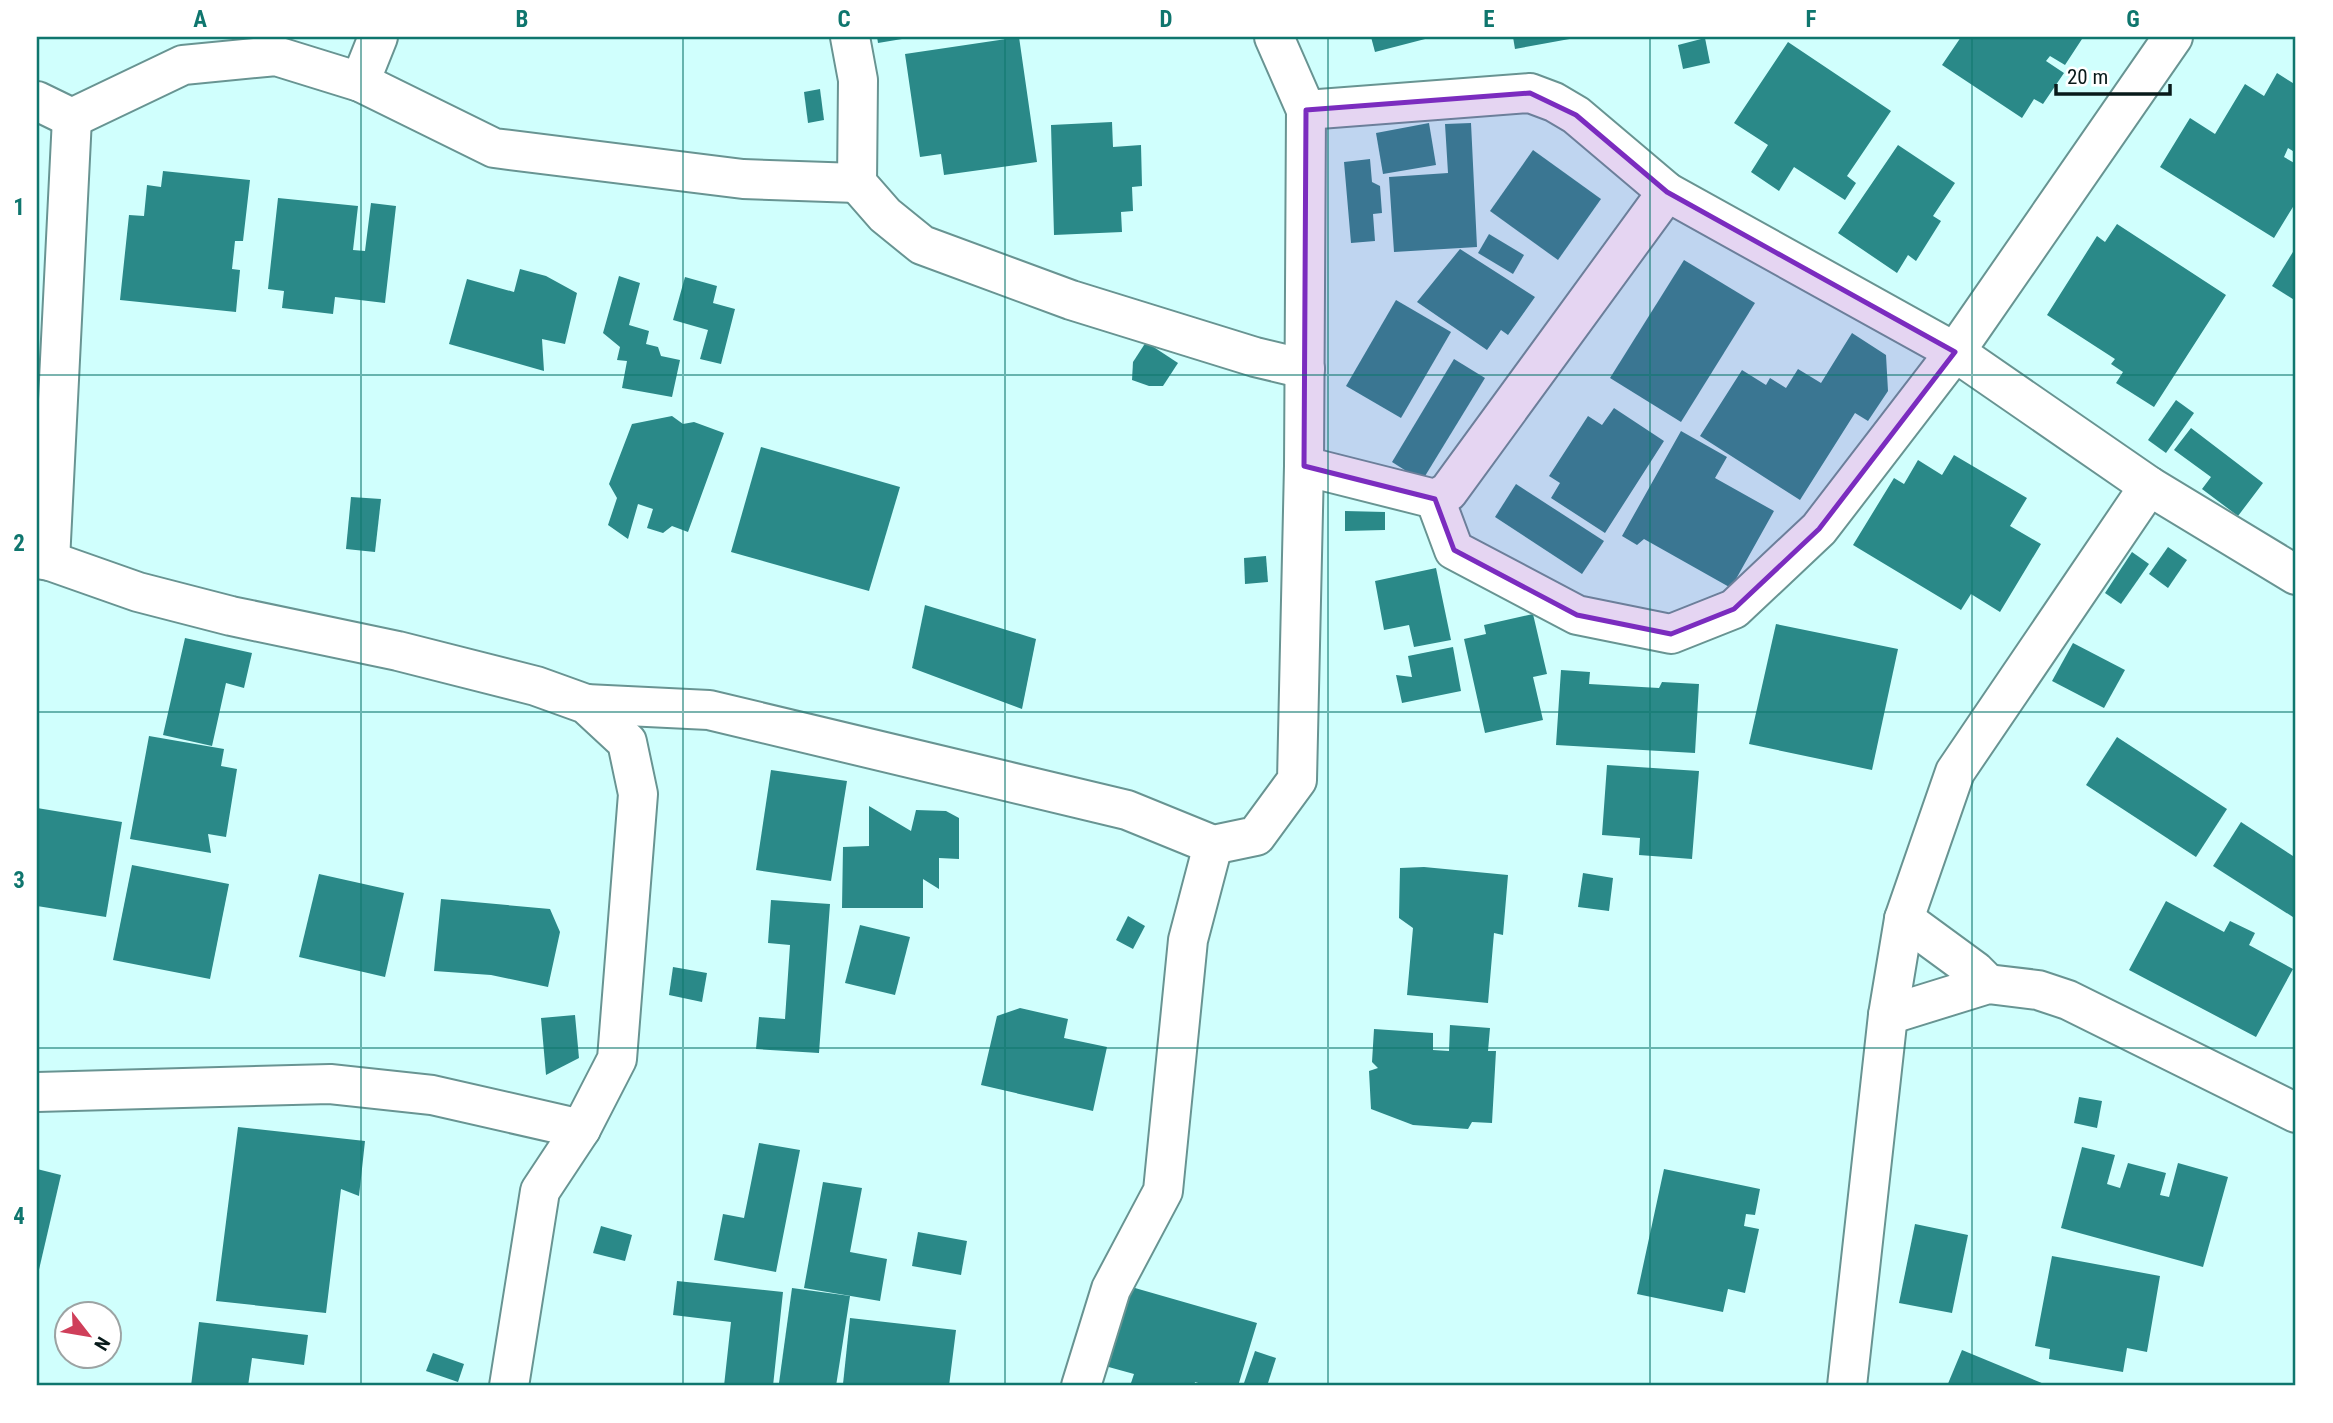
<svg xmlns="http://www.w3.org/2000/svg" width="2333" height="1423" font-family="'Roboto Condensed',sans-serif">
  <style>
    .building { fill: #2a8988 }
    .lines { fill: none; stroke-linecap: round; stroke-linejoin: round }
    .minor-casing { stroke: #689492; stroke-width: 42 }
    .minor { stroke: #fff; stroke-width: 38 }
    .marked { fill: #7b2cbf; fill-opacity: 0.2; stroke: #7b2cbf; stroke-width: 5; stroke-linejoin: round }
    .grid { fill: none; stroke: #0f766e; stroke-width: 2; stroke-opacity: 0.55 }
    .neatline { fill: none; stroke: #0f766e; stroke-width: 2.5 }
    .grid-label { font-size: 23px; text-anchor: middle; font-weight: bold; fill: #0f766e }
  </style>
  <rect width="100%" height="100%" fill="#d0fffd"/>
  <g class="building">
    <path d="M877 37H908V38L878 43Z"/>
    <path d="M1019 37 1037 162 944 175 941 154 920 157 905 54Z"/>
    <path d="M1371 37H1429V38L1375 52Z"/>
    <path d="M1513 37H1575V38L1515 49Z"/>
    <path d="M1961 37H2079L2082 39 2065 65 2050 56 2046 61 2064 73 2043 104 2034 99 2022 118 1942 65Z"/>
    <path d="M1705 38 1710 63 1683 69 1678 45Z"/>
    <path d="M1788 42 1891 111 1847 176 1856 183 1845 200 1794 167 1779 191 1751 172 1768 145 1734 123Z"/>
    <path d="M2277 73 2296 85V153L2288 148 2284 157 2296 164V202L2274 238 2160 167 2190 118 2215 134 2245 84 2264 96Z"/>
    <path d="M820 89 824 120 808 123 804 92Z"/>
    <path d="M1112 122 1113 147 1141 145 1142 186 1132 187 1133 211 1121 212 1122 232 1054 235 1051 125Z"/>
    <path d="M1429 123 1436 165 1383 174 1376 133Z"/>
    <path d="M1471 123 1477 247 1394 252 1389 177 1448 173 1445 124Z"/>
    <path d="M1898 145 1955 183 1933 216 1941 221 1916 261 1908 255 1897 273 1838 233Z"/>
    <path d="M1533 150 1601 199 1558 260 1490 211Z"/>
    <path d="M1370 159 1372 182 1380 186 1382 213 1373 214 1375 241 1351 243 1344 162Z"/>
    <path d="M163 171 250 180 243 241H235L232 269 240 270 236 312 120 300 129 215 144 216 147 185 161 187Z"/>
    <path d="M278 198 358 206 353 250 365 251 371 203 396 206 385 303 335 297 333 314 282 308 284 291 268 289Z"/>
    <path d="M2117 224 2226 295 2154 407 2116 383 2123 372 2111 364 2115 359 2047 315 2097 236 2105 242Z"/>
    <path d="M1489 234 1524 255 1513 274 1478 253Z"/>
    <path d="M2296 247V301L2272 286Z"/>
    <path d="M1460 249 1535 297 1508 335 1501 330 1487 350 1417 302Z"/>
    <path d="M1684 260 1755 303 1681 422 1610 378Z"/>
    <path d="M520 269 546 276 577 293 565 344 542 339 544 371 449 344 467 279 514 292Z"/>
    <path d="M619 276 640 283 629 325 649 331 646 344 658 347 661 356 680 360 672 397 622 388 627 361 617 360 620 347 603 333Z"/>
    <path d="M685 277 717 286 713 303 735 309 721 364 700 359 708 330 673 320Z"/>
    <path d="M1396 300 1451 332 1401 418 1346 386Z"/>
    <path d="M1852 333 1886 355 1888 391 1868 421 1855 413 1800 500 1700 436 1742 370 1766 385 1770 378 1786 388 1798 369 1821 383Z"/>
    <path d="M1146 342 1178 363 1163 386H1149L1132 380 1133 362Z"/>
    <path d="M1454 359 1485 378 1422 481 1392 462Z"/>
    <path d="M2176 400 2194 413 2166 453 2148 440Z"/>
    <path d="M1614 408 1664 441 1605 533 1551 498 1560 483 1549 476 1588 416 1602 425Z"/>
    <path d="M672 416 683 424 694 422 724 433 688 532 672 526 663 533 647 528 653 509 638 504 628 539 608 525 617 498 609 484 632 424Z"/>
    <path d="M2191 428 2263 483 2238 516 2202 489 2211 477 2174 450Z"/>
    <path d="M1681 431 1727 457 1715 478 1774 511 1731 588 1644 539 1637 545 1622 536Z"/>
    <path d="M761 447 900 487 869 591 731 552Z"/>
    <path d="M1954 455 2027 498 2010 526 2041 544 2000 612 1971 594 1961 610 1853 545 1894 478 1904 484 1918 460 1942 475Z"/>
    <path d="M1516 484 1604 541 1582 574 1495 517Z"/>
    <path d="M351 497 381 499 375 552 346 549Z"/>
    <path d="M1345 511 1385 512V530L1345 531Z"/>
    <path d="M2168 547 2187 560 2168 588 2149 574Z"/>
    <path d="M2132 552 2149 564 2121 604 2105 593Z"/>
    <path d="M1266 556 1268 582 1245 584 1244 558Z"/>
    <path d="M1436 568 1451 640 1414 647 1409 625 1384 630 1375 581Z"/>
    <path d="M925 605 1036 639 1022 709 912 668Z"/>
    <path d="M1533 614 1547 674 1533 677 1543 720 1485 733 1464 639 1486 634 1484 625Z"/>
    <path d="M1776 624 1898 649 1872 770 1749 744Z"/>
    <path d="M185 638 252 653 244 688 226 683 212 746 163 735Z"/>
    <path d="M2073 643 2125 670 2104 708 2052 681Z"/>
    <path d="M1453 647 1461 691 1402 703 1396 675 1412 677 1408 656Z"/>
    <path d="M1561 670 1590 672 1589 684 1659 688 1662 682 1699 684 1695 753 1556 745Z"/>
    <path d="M149 736 224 749 221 766 237 769 226 837 208 834 211 853 130 839Z"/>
    <path d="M2117 737 2227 809 2196 857 2086 785Z"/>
    <path d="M1607 765 1699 771 1692 859 1639 855 1640 838 1602 835Z"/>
    <path d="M771 770 847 781 831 881 756 870Z"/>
    <path d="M869 806 911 831 916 810 946 811 959 818V859L939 858V889L923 879V908H842L843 847 869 846Z"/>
    <path d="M37 808 122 822 106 917 37 906Z"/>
    <path d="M2241 822 2296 858V919L2213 866Z"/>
    <path d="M132 865 229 884 210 979 113 960Z"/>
    <path d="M1424 867 1508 875 1503 935 1494 933 1488 1003 1407 995 1413 928 1399 918 1400 868Z"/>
    <path d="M1583 873 1613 878 1609 911 1578 907Z"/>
    <path d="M319 874 404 893 385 977 299 957Z"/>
    <path d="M441 899 550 909 560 932 548 987 491 975 434 971Z"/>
    <path d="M771 900 830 904 819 1053 756 1049 759 1017 785 1019 790 945 768 943Z"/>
    <path d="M2166 901 2224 932 2230 921 2255 933 2249 945 2293 969 2256 1037 2129 970Z"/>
    <path d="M1128 916 1145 926 1133 949 1116 940Z"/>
    <path d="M860 925 910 937 895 995 845 983Z"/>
    <path d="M673 967 707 973 702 1002 669 995Z"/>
    <path d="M1020 1008 1068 1019 1064 1038 1107 1047 1093 1111 981 1085 997 1016Z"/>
    <path d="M575 1015 579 1058 546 1075 541 1018Z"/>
    <path d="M1450 1025 1490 1028 1488 1051H1496L1492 1123 1472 1122 1468 1129 1413 1125 1371 1109 1369 1071 1378 1068 1372 1062 1374 1029 1433 1033V1050L1449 1051Z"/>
    <path d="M2079 1097 2102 1101 2097 1128 2074 1123Z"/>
    <path d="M238 1127 365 1141 359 1196 341 1189 326 1313 216 1301Z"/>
    <path d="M759 1143 800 1150 776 1272 714 1260 723 1214 744 1218Z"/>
    <path d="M2082 1147 2115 1155 2107 1184 2120 1188 2128 1163 2166 1173 2160 1195 2169 1197 2178 1163 2228 1177 2203 1267 2061 1228Z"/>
    <path d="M37 1169 61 1175 38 1274H37Z"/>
    <path d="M1664 1169 1760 1189 1755 1215 1746 1214 1744 1226 1759 1229 1745 1293 1728 1289 1723 1312 1637 1294Z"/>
    <path d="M823 1182 862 1188 850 1252 887 1259 880 1301 804 1288Z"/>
    <path d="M1915 1224 1968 1235 1952 1313 1899 1303Z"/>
    <path d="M601 1226 632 1235 625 1261 593 1253Z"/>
    <path d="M918 1232 967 1241 961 1275 912 1266Z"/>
    <path d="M2052 1256 2160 1276 2147 1352 2127 1348 2123 1372 2049 1359 2050 1349 2035 1346Z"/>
    <path d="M677 1281 783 1292 773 1386H724L731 1322 673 1315Z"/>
    <path d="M1128 1286 1257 1323 1238 1386H1208L1195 1382 1194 1386H1130L1134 1374 1105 1366Z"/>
    <path d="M792 1288 850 1296 836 1386H802L779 1383Z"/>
    <path d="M850 1318 956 1330 949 1386 843 1384Z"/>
    <path d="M199 1322 308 1335 304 1365 252 1358 248 1386H191Z"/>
    <path d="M1962 1350 2049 1386H1947Z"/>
    <path d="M1255 1351 1276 1358 1267 1386H1243Z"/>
    <path d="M433 1353 464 1364 458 1382 426 1371Z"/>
  </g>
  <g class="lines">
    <defs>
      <g id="minor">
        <path d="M850 37 858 80 857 183 885 215 922 245 1071 300 1255 357 1305 369"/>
        <path d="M360 82 378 37"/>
        <path d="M37 101 72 118"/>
        <path d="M1306 110 1530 93 1554 102 1576 115 1667 192 1955 352 2149 486 2296 575"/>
        <path d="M72 118 183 65 276 56 360 82 494 148 743 179 857 183"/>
        <path d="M1304 466 1435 499 1448 492 1667 192"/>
        <path d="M1435 499 1454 550 1577 615 1671 634 1734 609 1819 529 1955 352 2173 37"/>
        <path d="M37 559 50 561 138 592 231 616 398 651 536 686 586 704 627 742 638 794 617 1059 581 1129 540 1191 509 1386"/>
        <path d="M50 561 72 118"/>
        <path d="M586 704 709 710 1127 810 1213 845 1256 836 1297 780 1304 466 1306 110 1274 37"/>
        <path d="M1904 919 1975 971 1988 984"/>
        <path d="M1888 1015 1988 984 2038 990 2068 1000 2296 1113"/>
        <path d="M37 1092 330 1084 432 1095 581 1129"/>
        <path d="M1081 1386 1111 1289 1163 1191 1188 940 1213 845"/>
        <path d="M1847 1386 1888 1015 1904 919 1955 772 2149 486"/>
      </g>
    </defs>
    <use href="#minor" class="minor-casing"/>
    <use href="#minor" class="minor"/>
  </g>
  <path class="marked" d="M1530 93 1576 115 1667 192 1955 352 1819 529 1734 609 1671 634 1577 615 1454 550 1435 499 1304 466 1306 110Z"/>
  <path class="grid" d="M361 37V1386M683 37V1386M1005 37V1386M1328 37V1386M1650 37V1386M1972 37V1386M37 375H2296M37 712H2296M37 1048H2296"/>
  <rect width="2333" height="1423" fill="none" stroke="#ffffff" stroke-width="77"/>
  <g transform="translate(88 1335) rotate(121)"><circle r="33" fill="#ffffff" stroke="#9ca3a3" stroke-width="2"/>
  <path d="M0-5L12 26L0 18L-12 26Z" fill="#cf3f5a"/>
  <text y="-10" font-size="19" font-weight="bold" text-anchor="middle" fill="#081a1a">N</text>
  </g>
  <path d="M2056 84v10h114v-10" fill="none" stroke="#081a1a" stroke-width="3.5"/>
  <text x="2067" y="84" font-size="21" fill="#081a1a" stroke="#ffffff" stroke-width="5" paint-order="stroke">20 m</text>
  <rect x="38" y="38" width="2256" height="1346" class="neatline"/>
  <g class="grid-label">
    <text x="200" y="27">A</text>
    <text x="522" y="27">B</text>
    <text x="844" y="27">C</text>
    <text x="1166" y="27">D</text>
    <text x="1489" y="27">E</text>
    <text x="1811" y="27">F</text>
    <text x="2133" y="27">G</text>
    <text x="19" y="215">1</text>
    <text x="19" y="551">2</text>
    <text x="19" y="888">3</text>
    <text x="19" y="1224">4</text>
  </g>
</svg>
